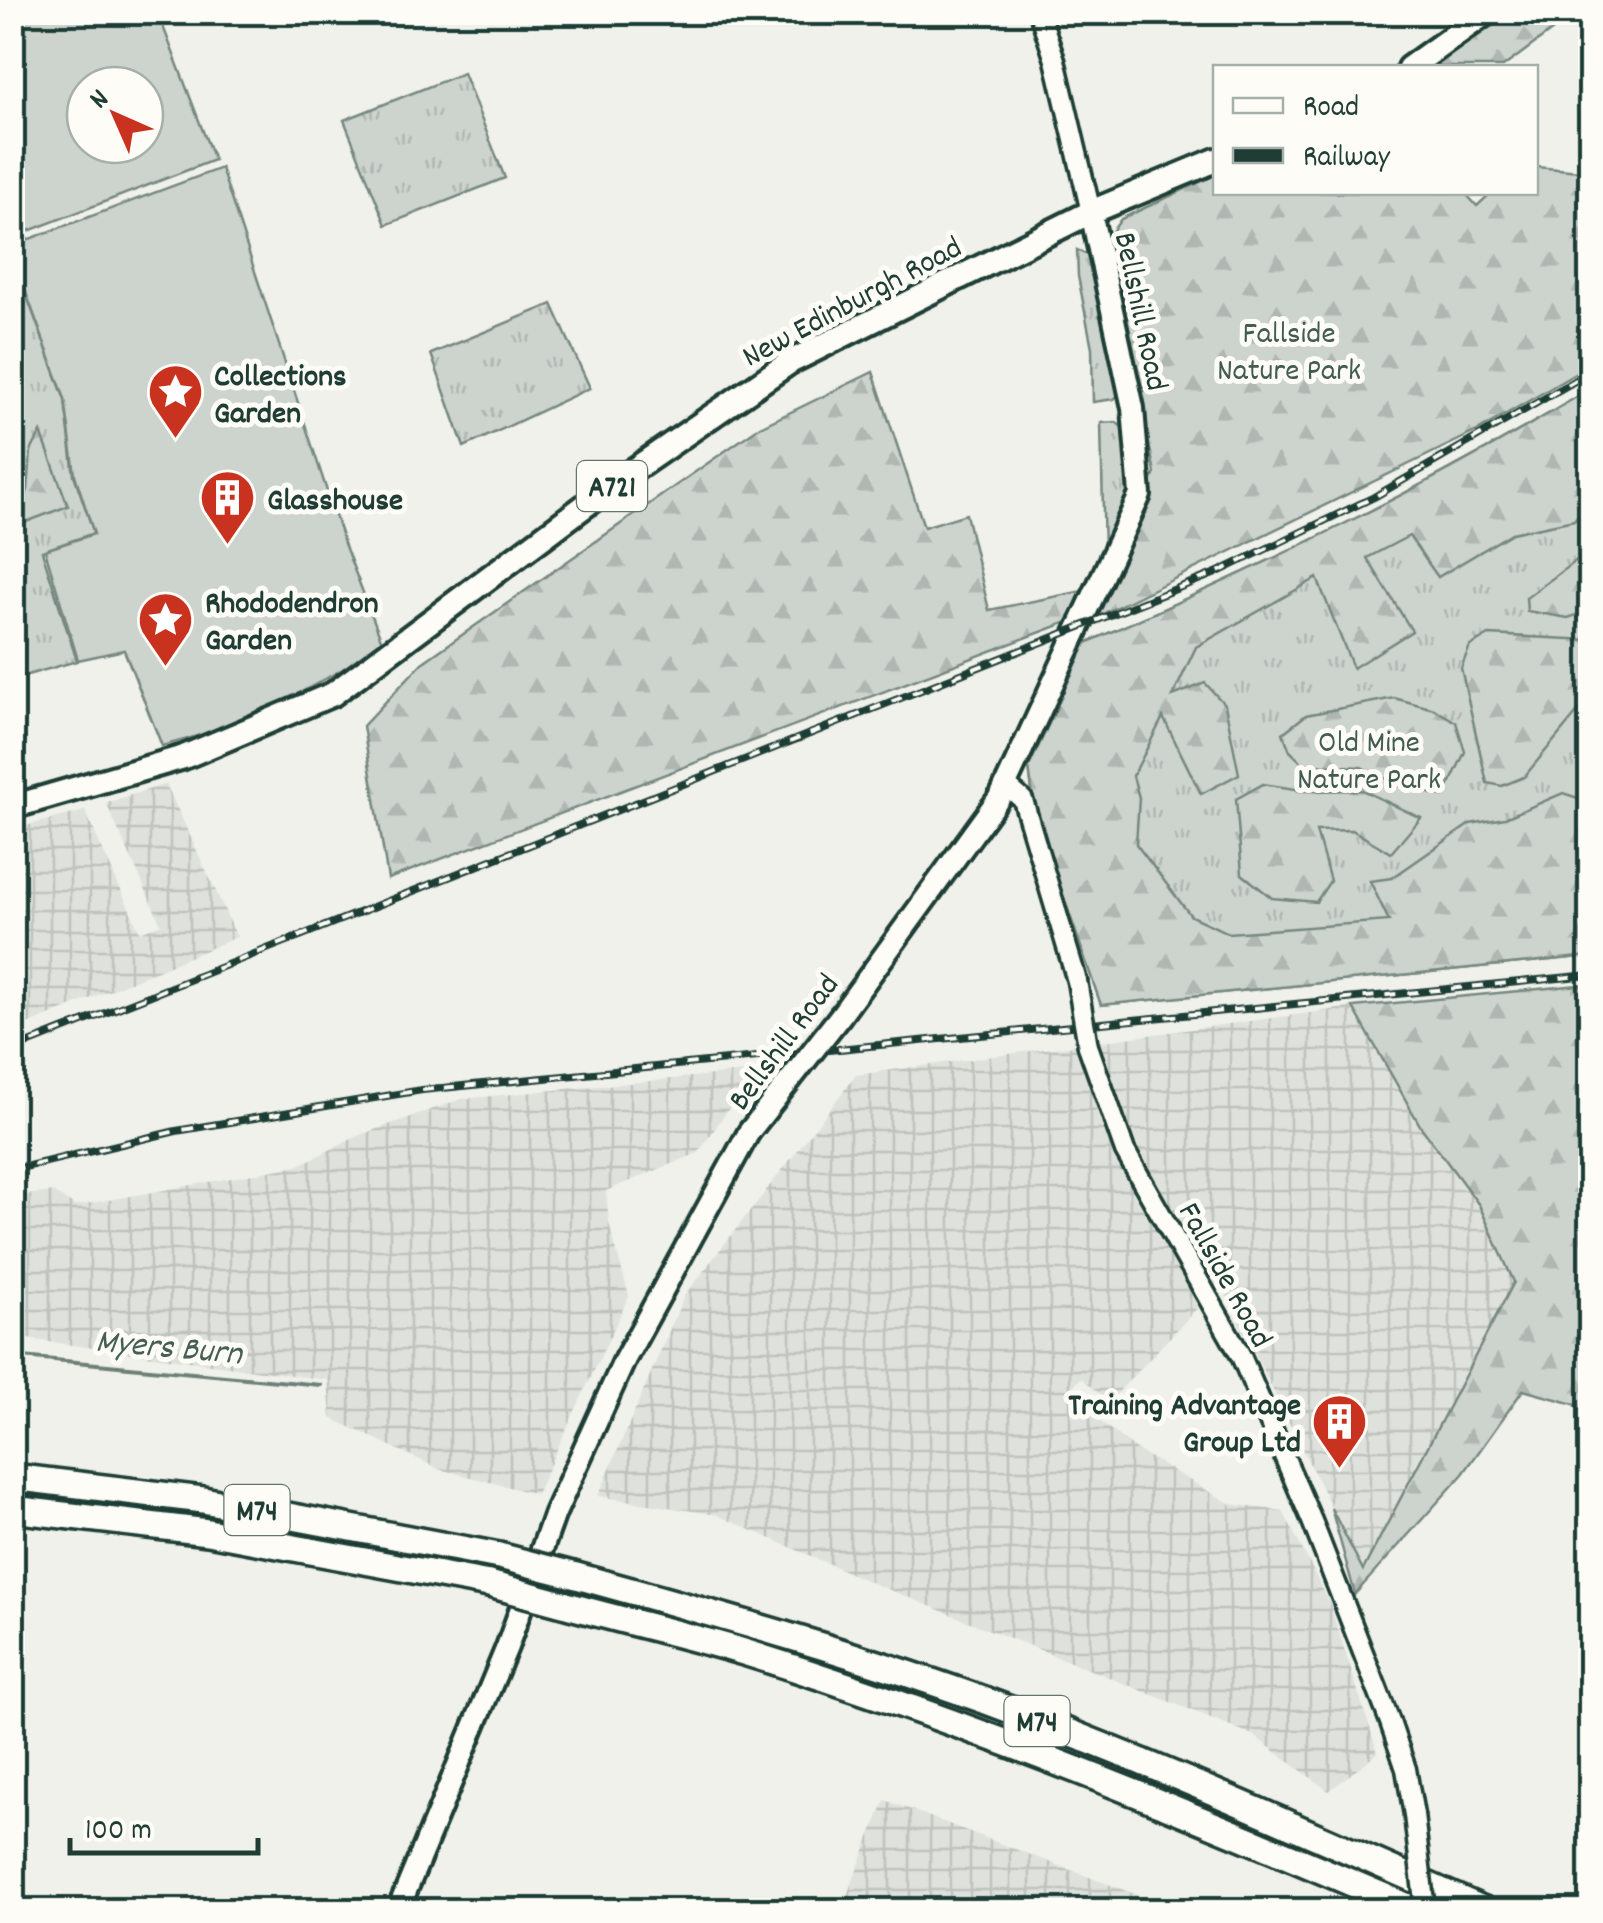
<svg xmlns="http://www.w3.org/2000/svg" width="1603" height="1923" font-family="Dekko,sans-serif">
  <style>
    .industrial { fill: url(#industrial-grid) }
    .grass { fill: url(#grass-tufts); stroke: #768880; stroke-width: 2.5 }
    .forest { fill: url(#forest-firs); stroke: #768880; stroke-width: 2.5 }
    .garden { fill: #cdd3cd; stroke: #768880; stroke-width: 2.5; fill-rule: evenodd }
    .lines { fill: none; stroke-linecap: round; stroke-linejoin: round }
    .stream { stroke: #6c8077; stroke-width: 4 }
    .tertiary-casing { stroke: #1f3d34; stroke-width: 25 }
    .secondary-casing { stroke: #1f3d34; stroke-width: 28 }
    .primary-casing { stroke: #1f3d34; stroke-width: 30 }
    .motorway-casing { stroke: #1f3d34; stroke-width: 32 }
    .tertiary { stroke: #fdfcf7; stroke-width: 18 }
    .secondary { stroke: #fdfcf7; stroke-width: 20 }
    .primary { stroke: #fdfcf7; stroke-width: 22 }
    .motorway { stroke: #fdfcf7; stroke-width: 25 }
    .rail-casing { stroke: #1f3d34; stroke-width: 8 }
    .rail { stroke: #fdfcf7; stroke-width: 4; stroke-dasharray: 11; stroke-linecap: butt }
    .tertiary-bridge-casing { stroke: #1f3d34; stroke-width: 25; stroke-linecap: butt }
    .secondary-bridge-casing { stroke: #1f3d34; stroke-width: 28; stroke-linecap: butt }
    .motorway-bridge-casing { stroke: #1f3d34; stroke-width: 32; stroke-linecap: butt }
    .tertiary-bridge { stroke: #fdfcf7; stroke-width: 18 }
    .secondary-bridge { stroke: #fdfcf7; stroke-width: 20 }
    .motorway-bridge { stroke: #fdfcf7; stroke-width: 25 }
    .labels { text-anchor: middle; stroke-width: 10; stroke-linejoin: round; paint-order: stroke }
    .shield { fill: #fdfcf7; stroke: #62766e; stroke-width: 2.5 }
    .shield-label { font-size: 30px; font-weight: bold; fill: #1f3d34 }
    .street-label { font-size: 32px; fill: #1f3d34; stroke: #fdfcf7 }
    .park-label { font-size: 32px; fill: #425b53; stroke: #fdfcf7 }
    .poi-label { font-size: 32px; font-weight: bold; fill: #1f3d34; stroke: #fdfcf7; text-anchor: start }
    .water-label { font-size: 35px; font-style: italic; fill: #455e56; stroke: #fdfcf7 }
  </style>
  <defs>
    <pattern id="industrial-grid" width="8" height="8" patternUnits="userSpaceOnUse" patternTransform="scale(2.5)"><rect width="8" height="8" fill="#dfe2dc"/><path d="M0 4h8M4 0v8" fill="none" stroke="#bfc3bd"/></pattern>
    <pattern id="grass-tufts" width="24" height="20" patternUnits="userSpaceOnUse" patternTransform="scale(2.5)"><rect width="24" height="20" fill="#cdd3cd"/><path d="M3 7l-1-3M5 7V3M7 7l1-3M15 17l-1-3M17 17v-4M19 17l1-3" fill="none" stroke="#b0b6b1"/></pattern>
    <pattern id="forest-firs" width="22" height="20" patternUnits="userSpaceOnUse" patternTransform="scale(2.5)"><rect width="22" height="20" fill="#cdd3cd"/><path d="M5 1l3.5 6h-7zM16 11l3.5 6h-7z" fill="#b0b6b1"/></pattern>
  </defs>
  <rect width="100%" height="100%" fill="#f0f1eb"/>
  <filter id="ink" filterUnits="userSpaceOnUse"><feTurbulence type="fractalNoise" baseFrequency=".01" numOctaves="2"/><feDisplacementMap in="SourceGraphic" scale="20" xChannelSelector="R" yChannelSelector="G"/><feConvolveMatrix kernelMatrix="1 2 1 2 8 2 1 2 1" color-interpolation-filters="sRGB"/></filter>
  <g filter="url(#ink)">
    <g class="industrial">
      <path d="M166 784 237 937 13 1031V829L85 811 140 932 161 924 106 803Z"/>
      <path d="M1353 1007 1421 1127 1479 1205 1514 1282 1363 1571 1220 1284 1109 1402 1081 1378 1066 1394 1135 1449 1231 1504 1283 1511 1329 1602 1378 1753 1329 1791 1253 1735 877 1585 717 1515 598 1496 684 1296 856 1075Z"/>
      <path d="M755 1071 698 1153 606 1191 609 1223 629 1296 536 1494 439 1469 331 1418 328 1380 13 1337V1196L53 1192 75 1206 297 1166 360 1135 461 1099Z"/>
      <path d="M885 1800 1177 1910H841Z"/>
    </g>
    <g class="grass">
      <path d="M463 73 505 178 386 225 344 120Z"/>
      <path d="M1077 250 1094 258 1120 394 1114 399 1093 402 1092 348 1078 276Z"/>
      <path d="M17 269 65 400 74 475 94 533 42 551 77 661 13 679 12 272Z"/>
      <path d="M552 304 590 388 464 447 431 354Z"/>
      <path d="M1590 389V956L1101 1005 1035 814 1029 767 1086 643C1263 566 1424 490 1590 389Z"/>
      <path d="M1116 422 1129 433 1132 493 1104 555 1101 423Z"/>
    </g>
    <g class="forest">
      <path d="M1513 12 1576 13 1503 67H1433Z"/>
      <path d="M1536 167 1590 172V365L1479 430 1092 619 1155 473 1107 239 1121 219 1215 175 1216 192 1465 193 1477 206 1491 193 1536 192Z"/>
      <path d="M873 372 924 527 966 514 989 610 1083 591 1073 620 388 879 363 726 422 663 758 428Z"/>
      <path d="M1590 389V500L1574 520 1512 533 1438 577 1409 536 1367 558 1412 631 1353 668 1317 578 1196 647 1173 696 1205 683 1225 705 1239 774 1201 794 1163 717 1133 776 1139 798 1136 844 1191 916 1228 933 1389 921 1370 881 1392 878 1470 824 1505 818 1563 793 1590 802V956L1101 1005 1035 814 1029 767 1086 643C1263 566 1424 490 1590 389Z"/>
      <path d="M41 432 68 506 13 527 28 490 31 451Z"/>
      <path d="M1590 550V610L1568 618 1527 611 1526 598Z"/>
      <path d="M1489 635 1590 640V697L1524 777 1502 786 1487 783 1461 668 1470 646Z"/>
      <path d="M1394 698 1434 709 1456 722 1465 752 1444 796 1405 788 1361 767 1303 764 1290 751 1283 733 1306 715Z"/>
      <path d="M1263 784 1308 791 1362 790 1421 818 1391 853 1352 830 1316 831 1330 881 1316 902 1272 898 1242 874 1236 799Z"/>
      <path d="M1590 984V1349L1587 1353 1590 1416 1574 1404 1523 1390 1463 1474 1355 1594 1331 1508 1363 1570 1514 1282 1479 1205 1421 1127 1353 1007Z"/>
    </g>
    <g class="garden">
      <path d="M18 12 158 13 214 160 13 237 12 15ZM85 85H145V145H85Z"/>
      <path d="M221 168 345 546 383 644C313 689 243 726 162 746L124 650 78 660 45 550 94 534 75 475 65 399 13 257V245Z"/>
    </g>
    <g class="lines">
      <path class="stream" d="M12 1356 321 1385"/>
      <defs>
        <g id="tertiary">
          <path d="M1039 12 1055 60 1091 212"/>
          <path d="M1006 785 1023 800 1077 981"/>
          <path d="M1088 1046 1125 1151 1241 1356 1312 1521 1390 1722 1406 1769 1414 1815"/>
        </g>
        <g id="secondary">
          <path d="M841 1015 1001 795 1140 495 1133 408 1091 212"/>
          <path d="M398 1910 507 1647 555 1513 625 1359 749 1132"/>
        </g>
        <g id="primary">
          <path d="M1409 68 1487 12"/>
          <path d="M12 807 184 757 333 694 622 478 790 362 1091 212 1216 160"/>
        </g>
        <g id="motorway">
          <path d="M12 1477 203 1500 499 1556"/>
          <path d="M12 1509 208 1532 489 1584"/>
          <path d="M573 1575C719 1615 866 1656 1008 1709 1170 1770 1327 1841 1484 1910"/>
          <path d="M563 1604C624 1621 686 1635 747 1653 975 1724 1196 1816 1415 1910"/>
        </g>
      </defs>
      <use href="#tertiary" class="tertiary-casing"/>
      <use href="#secondary" class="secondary-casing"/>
      <use href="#primary" class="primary-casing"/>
      <use href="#motorway" class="motorway-casing"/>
      <use href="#tertiary" class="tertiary"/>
      <use href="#secondary" class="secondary"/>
      <use href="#primary" class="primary"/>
      <use href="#motorway" class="motorway"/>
      <defs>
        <g id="rail">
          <path d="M12 1050 1216 573 1374 497 1590 372"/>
          <path d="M12 1170 176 1131 422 1090 1590 975"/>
        </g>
      </defs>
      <use href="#rail" class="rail-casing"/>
      <use href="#rail" class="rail"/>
      <defs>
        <g id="tertiary-bridge">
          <path d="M1077 981 1088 1046"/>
          <path d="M1414 1815 1425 1910"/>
        </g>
        <path id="secondary-bridge" d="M749 1132 841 1015"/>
        <g id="motorway-bridge">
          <path d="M499 1556 573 1575"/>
          <path d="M489 1584 563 1604"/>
        </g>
      </defs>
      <use href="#tertiary-bridge" class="tertiary-bridge-casing"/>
      <use href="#secondary-bridge" class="secondary-bridge-casing"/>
      <use href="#motorway-bridge" class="motorway-bridge-casing"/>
      <use href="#tertiary-bridge" class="tertiary-bridge"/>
      <use href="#secondary-bridge" class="secondary-bridge"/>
      <use href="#motorway-bridge" class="motorway-bridge"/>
    </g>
  </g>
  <defs>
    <symbol id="sight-pin" viewBox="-11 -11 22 30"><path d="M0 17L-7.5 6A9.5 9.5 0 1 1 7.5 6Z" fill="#c8321e" stroke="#fdfcf7"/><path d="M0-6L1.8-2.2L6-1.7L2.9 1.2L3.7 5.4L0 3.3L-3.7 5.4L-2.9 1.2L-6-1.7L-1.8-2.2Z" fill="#fff"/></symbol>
    <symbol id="building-pin" viewBox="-11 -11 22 30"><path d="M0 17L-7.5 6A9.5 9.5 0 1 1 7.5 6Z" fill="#c8321e" stroke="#fdfcf7"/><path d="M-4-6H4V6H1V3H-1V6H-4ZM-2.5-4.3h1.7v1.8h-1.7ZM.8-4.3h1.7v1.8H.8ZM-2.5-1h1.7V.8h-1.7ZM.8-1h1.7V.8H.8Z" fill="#fff"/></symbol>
  </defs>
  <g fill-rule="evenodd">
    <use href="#sight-pin" x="144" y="360" width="63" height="86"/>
    <use href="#building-pin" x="196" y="466" width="63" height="86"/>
    <use href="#sight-pin" x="134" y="588" width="63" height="86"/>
    <use href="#building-pin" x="1308" y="1390" width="63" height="86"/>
  </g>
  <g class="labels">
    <g class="shield">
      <rect x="577" y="461" width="70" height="50" rx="8"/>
      <rect x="224.5" y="1485" width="65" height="50" rx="8"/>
      <rect x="1004.5" y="1696" width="65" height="50" rx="8"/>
    </g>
    <g class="shield-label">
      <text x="612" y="496">A721</text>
      <text x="257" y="1520">M74</text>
      <text x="1037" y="1731">M74</text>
    </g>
    <g class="street-label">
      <text transform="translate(851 300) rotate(-28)" y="11">New Edinburgh Road</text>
      <text transform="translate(1143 311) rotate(78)" y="11">Bellshill Road</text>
      <text transform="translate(782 1041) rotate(-53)" y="11">Bellshill Road</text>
      <text transform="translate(1227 1274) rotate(61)" y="11">Fallside Road</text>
    </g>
    <g class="park-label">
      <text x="1289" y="342">Fallside<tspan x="1289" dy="37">Nature Park</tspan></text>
      <text x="1369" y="751">Old Mine<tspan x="1369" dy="37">Nature Park</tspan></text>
    </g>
    <g class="poi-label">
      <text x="214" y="385">Collections<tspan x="214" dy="37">Garden</tspan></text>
      <text x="267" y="509">Glasshouse</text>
      <text x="205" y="612">Rhododendron<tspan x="205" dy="37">Garden</tspan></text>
      <text x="1301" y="1414" text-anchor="end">Training Advantage<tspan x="1301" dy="37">Group Ltd</tspan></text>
    </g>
    <g class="water-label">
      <text transform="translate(169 1345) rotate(5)" y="12">Myers Burn</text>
    </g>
  </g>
  <rect width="1603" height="1923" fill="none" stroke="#fdfcf7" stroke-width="50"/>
  <rect x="25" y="25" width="1553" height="1873" fill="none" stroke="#1f3d34" stroke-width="4" filter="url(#ink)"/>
  <rect x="1213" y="65" width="325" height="130" fill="#fdfcf7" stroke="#a4b0a9" stroke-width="2.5"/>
  <rect x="1233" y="98" width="50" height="15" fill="#fdfcf7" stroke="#a4b0a9" stroke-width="2.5"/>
  <text x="1303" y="115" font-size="30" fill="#1f3d34">Road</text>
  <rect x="1233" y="148" width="50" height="15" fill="#1f3d34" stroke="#a4b0a9" stroke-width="2.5"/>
  <text x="1303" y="165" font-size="30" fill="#1f3d34">Railway</text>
  <g transform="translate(115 115) rotate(315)"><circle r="48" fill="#fdfcf7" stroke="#a4b0a9" stroke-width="2.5"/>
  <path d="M0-8L18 38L0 25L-18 38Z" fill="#c8321e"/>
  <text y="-15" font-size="28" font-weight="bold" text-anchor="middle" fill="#1f3d34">N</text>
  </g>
  <path d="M70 1838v15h188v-15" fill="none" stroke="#1f3d34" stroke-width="5"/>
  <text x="85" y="1838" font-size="30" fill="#1f3d34" stroke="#fdfcf7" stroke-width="8" paint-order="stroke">100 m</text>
</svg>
